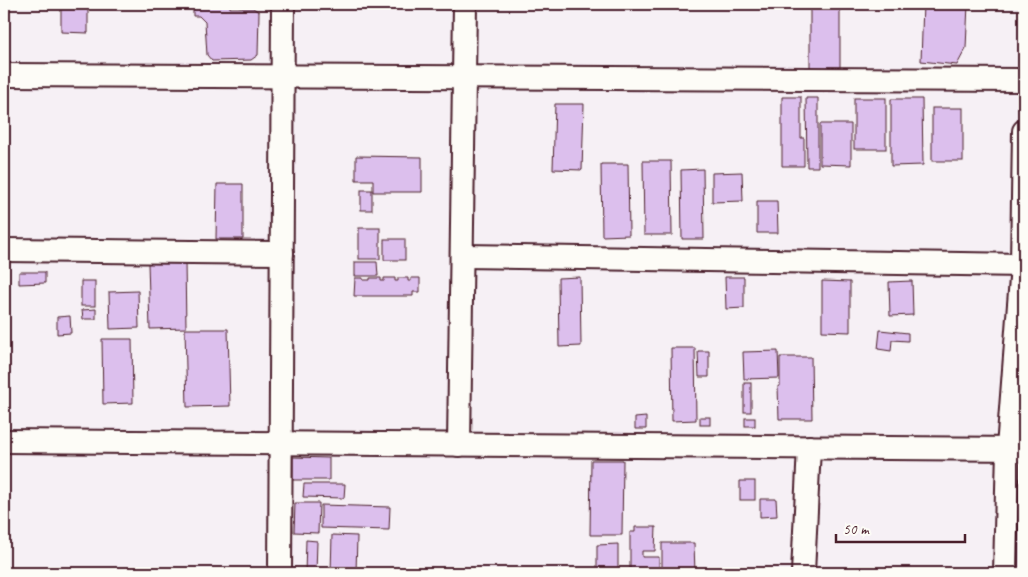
<svg xmlns="http://www.w3.org/2000/svg" width="1028" height="577" font-family="Caveat,sans-serif">
  <style>
    .building { fill: #dcbfed; stroke: #4a1f2b }
    .lines { fill: none; stroke-linecap: round; stroke-linejoin: round }
    .minor-casing { stroke: #4a1f2b; stroke-width: 26 }
    .minor { stroke: #fdfcf7; stroke-width: 22 }
  </style>
  <rect width="100%" height="100%" fill="#f6f0f5"/>
  <filter id="ink" filterUnits="userSpaceOnUse"><feTurbulence type="fractalNoise" baseFrequency=".02" numOctaves="2"/><feDisplacementMap in="SourceGraphic" scale="10" xChannelSelector="R" yChannelSelector="G"/><feConvolveMatrix kernelMatrix="1 2 1 2 8 2 1 2 1" color-interpolation-filters="sRGB"/></filter>
  <g filter="url(#ink)">
    <g class="building">
      <path d="M61 4H88V33L61 32Z"/>
      <path d="M193 4H230V8H253L259 12 258 55 251 60 212 61 207 55 205 22 199 16H193Z"/>
      <rect x="810" y="4" width="30" height="65"/>
      <path d="M923 4H968L966 48 957 65 921 61Z"/>
      <path d="M782 97H801V138H804V166H782Z"/>
      <path d="M806 98H818V167H807Z"/>
      <rect x="854" y="98" width="32" height="51"/>
      <path d="M891 99H922L923 165 891 166Z"/>
      <path d="M555 104H584L582 170 553 169Z"/>
      <rect x="932" y="108" width="31" height="53"/>
      <path d="M820 124H851V165L820 164Z"/>
      <path d="M356 156 422 157V192H373V180H356Z"/>
      <path d="M643 161H671L672 235H644Z"/>
      <path d="M601 164H628L629 235 602 236Z"/>
      <path d="M703 169 704 239H682L681 170Z"/>
      <path d="M742 172 743 201 712 202V173Z"/>
      <path d="M217 184H243V239H216Z"/>
      <rect x="361" y="190" width="11" height="20"/>
      <path d="M757 201H777L778 233H757Z"/>
      <rect x="359" y="228" width="21" height="31"/>
      <rect x="384" y="239" width="21" height="21"/>
      <path d="M185 262 186 328 150 329 148 263Z"/>
      <path d="M355 262H377L378 276H355Z"/>
      <path d="M19 272H45V283L19 284Z"/>
      <path d="M580 277 581 346 559 347 558 278Z"/>
      <path d="M725 277H744V308L726 309Z"/>
      <path d="M355 278H363V280H370V278H381V281H384V278H395V281H398V278H408V281H411V278H420V292H413V296H354Z"/>
      <rect x="81" y="281" width="14" height="25"/>
      <path d="M822 281 850 282V332L822 331Z"/>
      <path d="M912 281 913 315 890 316 889 282Z"/>
      <path d="M138 291 139 328 110 329 109 292Z"/>
      <path d="M96 309V319H83L82 310Z"/>
      <path d="M70 316 71 333 57 334V317Z"/>
      <path d="M185 329H228L230 406 187 407Z"/>
      <path d="M880 330 908 333V341L892 340 891 351 878 349Z"/>
      <path d="M102 339H132L133 403 103 404Z"/>
      <path d="M671 348H695L696 420 672 421Z"/>
      <path d="M698 351H709V377H699Z"/>
      <path d="M778 351 779 378 744 379 743 352Z"/>
      <path d="M780 357H811L812 419H779L778 386H780Z"/>
      <rect x="744" y="383" width="7" height="29"/>
      <path d="M646 417V429H635V418Z"/>
      <rect x="700" y="417" width="10" height="8"/>
      <rect x="745" y="418" width="10" height="8"/>
      <path d="M293 457 329 458V480H293Z"/>
      <path d="M591 460H623L622 535H590Z"/>
      <rect x="740" y="481" width="15" height="19"/>
      <path d="M304 484H345L344 498 303 497Z"/>
      <path d="M760 499H776L777 516 760 517Z"/>
      <path d="M295 503H319L318 533 294 532Z"/>
      <path d="M321 505 390 507 389 530 321 528Z"/>
      <path d="M635 527H656L655 551H642V557H659V573H630V532H635Z"/>
      <path d="M332 535 357 536 356 573H331Z"/>
      <path d="M306 540 317 541 316 573H305Z"/>
      <path d="M662 543H694L695 573H662Z"/>
      <path d="M618 544V573H597V545Z"/>
      <rect x="514" y="571" width="30" height="2"/>
    </g>
    <g class="lines">
      <defs>
        <g id="minor">
          <path d="M4 75 1024 80"/>
          <path d="M4 250 282 253"/>
          <path d="M462 256 1024 265"/>
          <path d="M4 441 1024 449"/>
          <path d="M459 445 465 4"/>
          <path d="M280 573 283 4"/>
          <path d="M803 573 809 447"/>
          <path d="M1005 573 1008 448 1022 265 1024 131"/>
        </g>
      </defs>
      <use href="#minor" class="minor-casing"/>
      <use href="#minor" class="minor"/>
    </g>
  </g>
  <rect width="1028" height="577" fill="none" stroke="#fdfcf7" stroke-width="20"/>
  <rect x="10" y="10" width="1008" height="557" fill="none" stroke="#4a1f2b" stroke-width="2" filter="url(#ink)"/>
  <path d="M836 534v8h129v-8" fill="none" stroke="#4a1f2b" stroke-width="2.5"/>
  <text x="843" y="534" font-size="15" fill="#4a1f2b" stroke="#fdfcf7" stroke-width="4" paint-order="stroke">50 m</text>
</svg>
